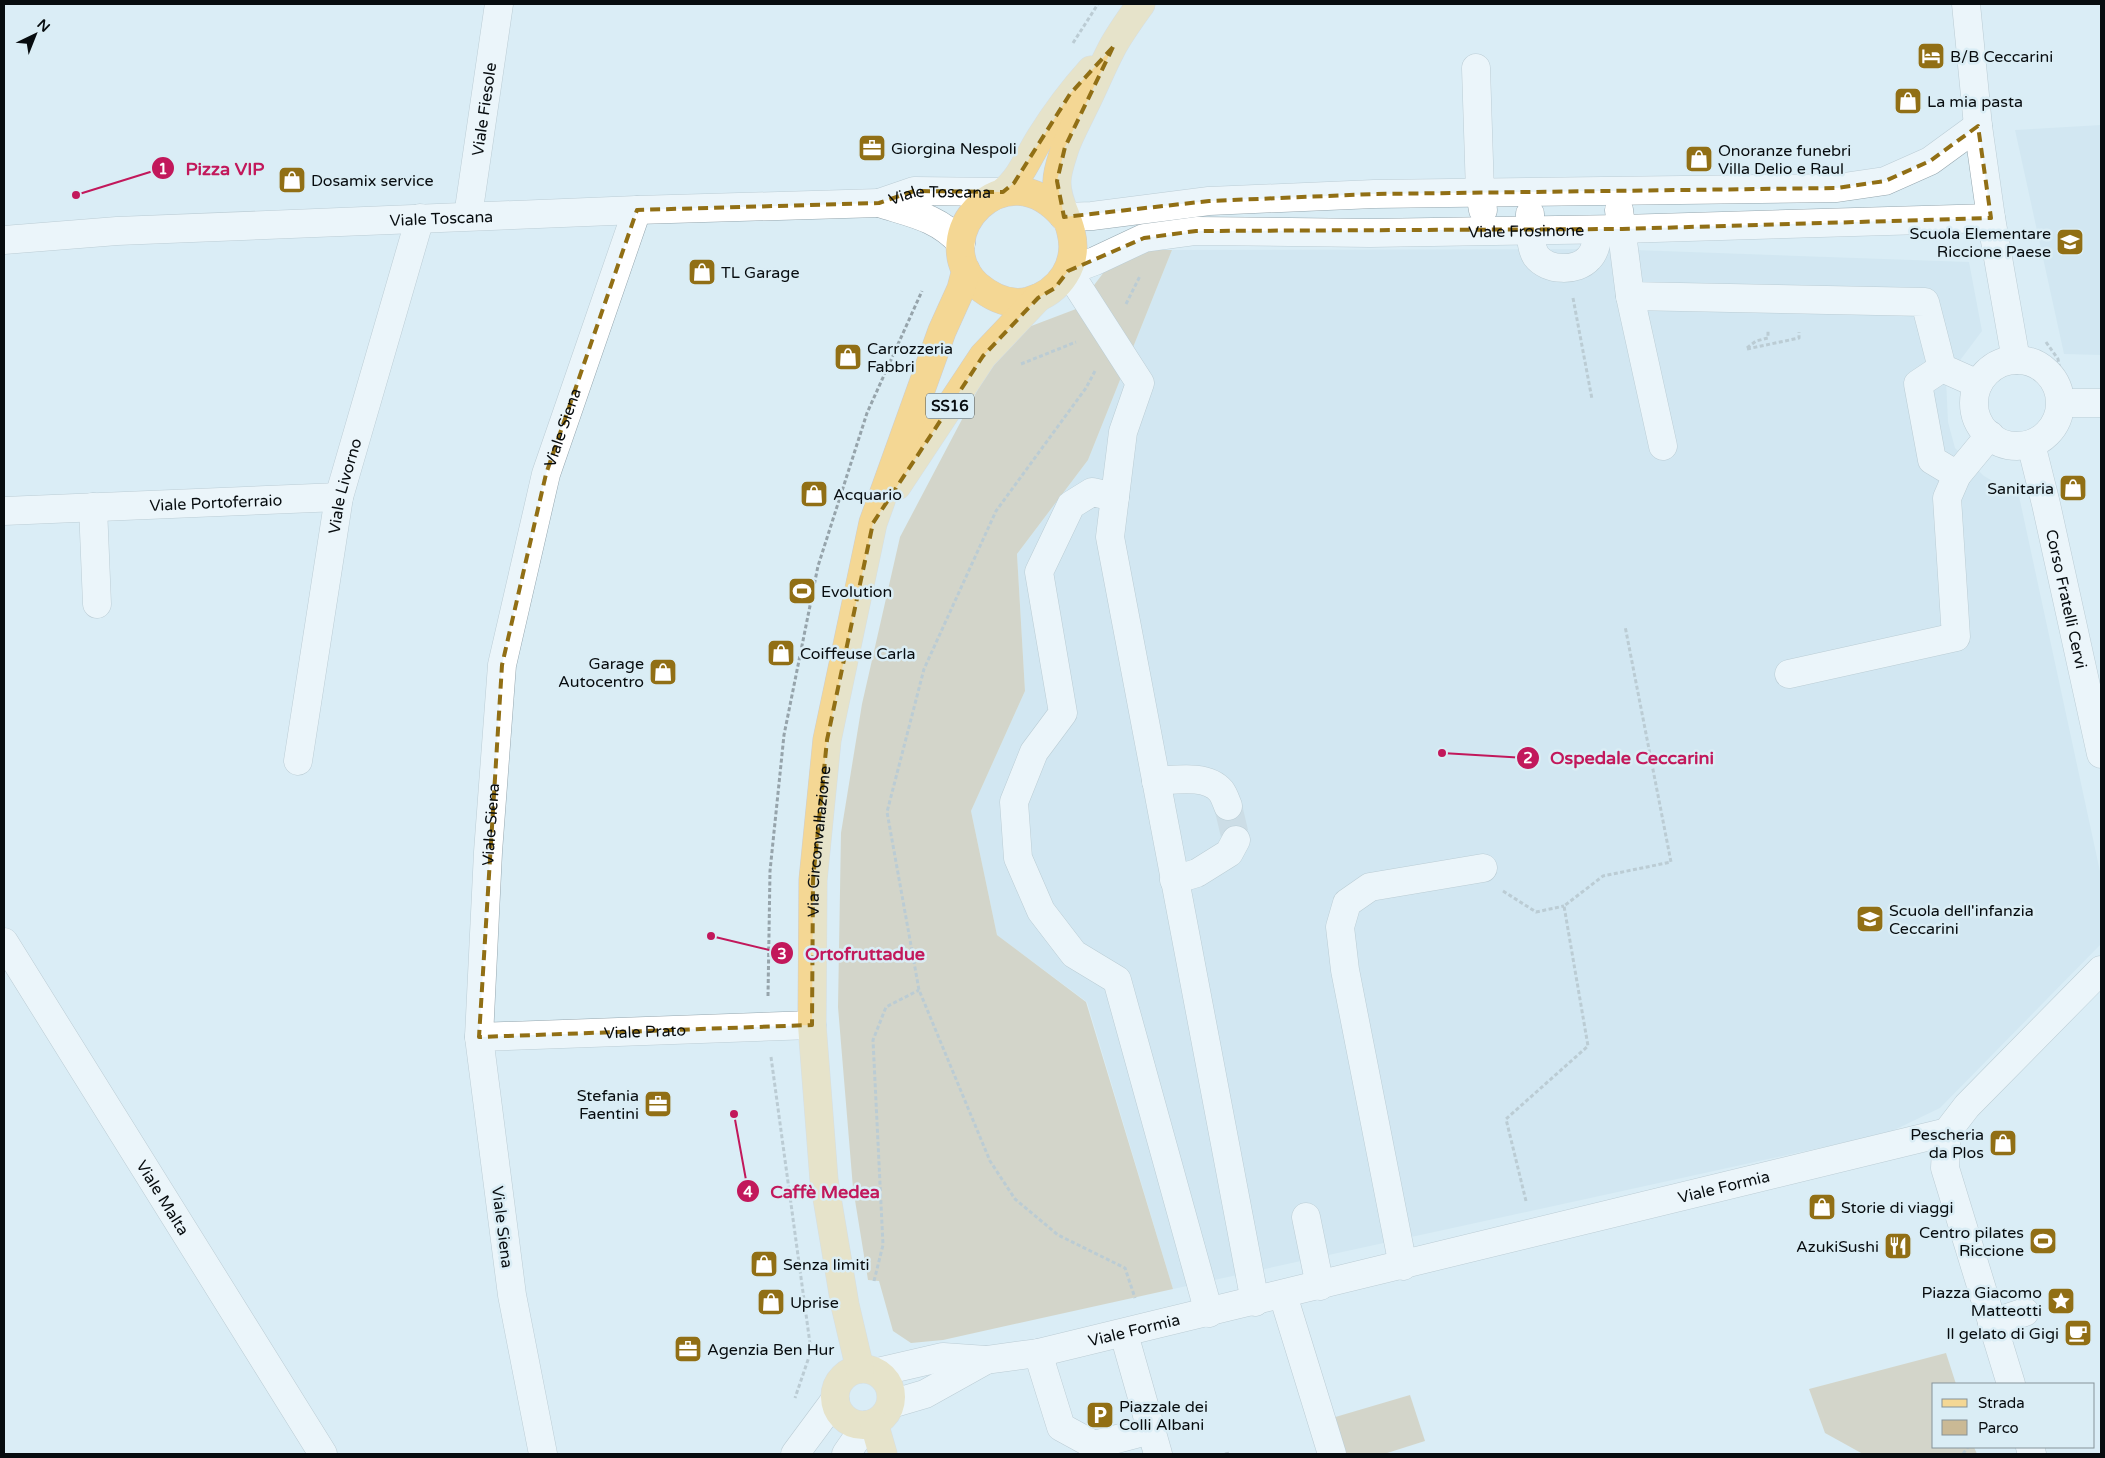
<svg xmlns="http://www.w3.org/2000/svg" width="2105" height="1458" font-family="'Varela Round',sans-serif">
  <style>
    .built { fill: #c7e1ed }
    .green { fill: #cab995 }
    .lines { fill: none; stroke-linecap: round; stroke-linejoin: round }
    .minor-tunnel { stroke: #bacbd2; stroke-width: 28; stroke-dasharray: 28 14; stroke-linecap: butt }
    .minor-casing { stroke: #95a6ae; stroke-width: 29 }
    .major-casing { stroke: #cdcecf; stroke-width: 29 }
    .path { stroke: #96a4ab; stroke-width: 3; stroke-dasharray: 4 2.5; stroke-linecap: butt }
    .minor { stroke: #fff; stroke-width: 28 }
    .major { stroke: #f4d794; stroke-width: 28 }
    .marked { fill: none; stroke: #916f15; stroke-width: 4; stroke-dasharray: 10 6; stroke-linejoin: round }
    .labels { text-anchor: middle; stroke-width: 5; stroke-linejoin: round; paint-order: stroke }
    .shield { fill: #daedf5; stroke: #465054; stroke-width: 1 }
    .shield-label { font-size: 15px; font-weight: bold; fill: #070c0f }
    .poi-label { font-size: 16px; fill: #070c0f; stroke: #daedf5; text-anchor: start }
    .street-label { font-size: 16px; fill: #070c0f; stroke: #daedf5 }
    .leader { fill: none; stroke: #c2185b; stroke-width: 2 }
    .callout-dot { fill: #c2185b; stroke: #daedf5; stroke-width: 2 }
    .mark-label { font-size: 15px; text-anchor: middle; font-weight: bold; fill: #fff }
    .callout-label { font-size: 18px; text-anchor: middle; font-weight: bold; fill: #c2185b; stroke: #daedf5; stroke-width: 5; stroke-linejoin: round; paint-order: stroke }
  </style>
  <rect width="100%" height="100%" fill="#daedf5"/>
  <g class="built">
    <path d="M2101 125V355L2064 354 2015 130Z"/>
    <path d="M1607 249 1969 262 1982 331 1946 379 1948 422 1955 448 1984 476 2019 496 2101 876V944L1940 1108 1888 1133 1173 1289 1087 1002 997 935 971 811 1025 691 1017 554 1088 460 1172 250Z"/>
  </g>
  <g class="green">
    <path d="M1147 250H1172L1088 460 1017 554 1025 691 971 811 997 935 1086 1002 1173 1289 943 1340 911 1343 893 1331 879 1281 868 1280 853 1188 838 1007 841 833 862 704 900 537 998 351 1026 328 1076 309 1104 272Z"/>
    <path d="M1946 1353 1956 1384H1934V1447H1974L1977 1454H1863L1825 1433 1809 1389Z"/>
    <path d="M1410 1395 1425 1441 1384 1454H1344L1332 1418Z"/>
  </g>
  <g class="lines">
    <path class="minor-tunnel" d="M1228 806 1236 840"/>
    <defs>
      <g id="minor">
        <path d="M1966 4 1978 126 1991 218 2016 360"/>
        <path d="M1476 68 1480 193 1483 210"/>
        <path d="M1619 210 1630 296 1925 302 1942 368 1978 384"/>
        <path d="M1530 214C1530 224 1530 247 1536 256 1547 271 1577 272 1589 258 1596 251 1597 239 1599 230"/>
        <path id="s1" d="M468 216 499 4"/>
        <path d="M1064 217 1092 216 1209 201 1374 194 1837 188 1885 181 1930 161 1978 126"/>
        <path id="s2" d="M4 240 117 231 637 210 879 203"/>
        <path id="s3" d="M961 243C938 217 910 213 879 203L914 191 1003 192"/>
        <path d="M1630 296 1663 446"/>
        <circle cx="2017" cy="403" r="43"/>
        <path d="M1942 368 1918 384 1932 460 1957 475"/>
        <path d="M2061 403H2101"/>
        <path id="s4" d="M2031 444 2046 504 2101 754"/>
        <path d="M1115 497 1092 492 1071 505 1039 572 1063 713 1034 752 1014 802 1018 858 1041 911 1074 954 1117 980 1209 1313"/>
        <path d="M93 507 97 604"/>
        <path id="s5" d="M4 511 339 497"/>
        <path d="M1789 674 1956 637 1947 498 1957 475 1990 435"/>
        <path id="s6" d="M298 761 339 497 420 218"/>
        <path d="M1156 781C1175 780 1207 774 1221 791 1224 795 1226 801 1228 806"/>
        <path d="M1174 880 1197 873 1229 853 1236 840"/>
        <path id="s7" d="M4 942 323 1454"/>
        <path id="s8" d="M479 1037 812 1025"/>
        <path d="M1947 1132 1945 1168 2011 1384"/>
        <path d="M1306 1217 1320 1286"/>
        <path d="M1403 1266 1345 970 1340 927 1347 903 1370 887 1483 868"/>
        <path d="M1283 1295 1332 1454"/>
        <path id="s9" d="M1255 1302 1110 537 1123 432 1140 383 1068 271 1095 261 1144 238 1196 231 1370 233 1622 229 1991 218"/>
        <path d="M1992 1323 2025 1312"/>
        <path d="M1124 1334 1158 1454"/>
        <path d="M1038 1353 1061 1427 1094 1445 1151 1430"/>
        <path id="s10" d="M878 1372 943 1357 986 1360 1038 1353 1947 1132 1967 1106 2101 970"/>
        <path d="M891 1404 925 1394 986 1360"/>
        <path d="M2030 1447 2032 1454"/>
        <path id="s11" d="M543 1454 512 1295 479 1037 488 852 502 665 546 474 637 210"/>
        <path d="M795 1454 835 1400"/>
        <path d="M846 1454 866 1425"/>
      </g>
      <g id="major">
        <path d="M1003 192C1021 178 1028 157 1040 138 1055 114 1072 91 1091 70"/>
        <path d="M1064 217C1006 147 925 236 977 285 991 297 1009 306 1029 301 1060 292 1079 264 1071 232 1067 214 1056 200 1057 181 1057 171 1062 158 1065 148 1070 134 1078 120 1084 107 1094 87 1102 67 1112 48 1120 33 1131 18 1141 4"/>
        <path d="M897 486 983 356 1038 298"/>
        <circle cx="863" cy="1397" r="28"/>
        <path id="s12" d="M860 1369 845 1305 824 1180 812 1025 813 880 827 740 873 523 942 331 961 289 966 270"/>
        <path d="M874 1423 883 1454"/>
      </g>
    </defs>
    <use href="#minor" class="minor-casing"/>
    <use href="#major" class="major-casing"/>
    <g class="path">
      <path d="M1073 43 1098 4"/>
      <path d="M1573 298 1592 399"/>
      <path d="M1126 304 1140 276"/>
      <path d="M2046 342 2058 359 2060 371"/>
      <path d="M1747 348 1756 341 1768 338V330"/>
      <path d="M1747 349 1799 338V332"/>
      <path d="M1021 364 1076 342"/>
      <path d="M1095 371 1086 388 996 511 924 669 887 812 919 990 990 1161 1015 1199 1058 1235 1125 1268 1135 1298"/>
      <path d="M1503 891 1536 912 1564 906"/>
      <path d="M768 996 770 871 784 735 818 566 867 413 922 291"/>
      <path d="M771 1057 811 1351 795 1398"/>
      <path d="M1526 1201 1506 1119 1588 1046 1564 906 1603 876 1671 862 1625 626"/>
      <path d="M874 1281 883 1245 873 1040 886 1007 919 990"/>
      <path d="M1225 1454 1231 1453V1454"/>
      <path d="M1963 1454 1968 1447"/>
    </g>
    <use href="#minor" class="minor"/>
    <use href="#major" class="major"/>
  </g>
  <path d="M0 0H2105V1458H0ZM1113 47 1065 147 1057 181 1064 217 1209 201 1374 194 1837 188 1885 181 1930 161 1978 126 1991 218 1622 229 1196 231 1144 238 1068 271 1055 288 1038 298 983 356 873 523 827 740 813 880 812 1025 479 1037 502 665 546 474 637 210 879 203 914 191 1003 192 1014 183 1070 94Z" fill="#daedf5" fill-opacity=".55" fill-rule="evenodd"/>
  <path class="marked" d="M1113 47 1065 147 1057 181 1064 217 1209 201 1374 194 1837 188 1885 181 1930 161 1978 126 1991 218 1622 229 1196 231 1144 238 1068 271 1055 288 1038 298 983 356 873 523 827 740 813 880 812 1025 479 1037 502 665 546 474 637 210 879 203 914 191 1003 192 1014 183 1070 94Z"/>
  <defs>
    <symbol id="hotel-square" viewBox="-11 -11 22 22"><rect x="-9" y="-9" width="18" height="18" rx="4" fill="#916f15" stroke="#daedf5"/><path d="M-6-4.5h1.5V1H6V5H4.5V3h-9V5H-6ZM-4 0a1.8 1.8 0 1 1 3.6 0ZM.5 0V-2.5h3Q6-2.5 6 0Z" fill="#fff"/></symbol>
    <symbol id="shop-square" viewBox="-11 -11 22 22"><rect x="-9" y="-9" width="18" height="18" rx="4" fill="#916f15" stroke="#daedf5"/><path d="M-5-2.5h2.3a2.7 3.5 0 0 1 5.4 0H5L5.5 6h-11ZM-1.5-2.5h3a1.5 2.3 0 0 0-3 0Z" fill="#fff"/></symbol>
    <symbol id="office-square" viewBox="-11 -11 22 22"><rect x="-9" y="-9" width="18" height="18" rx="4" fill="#916f15" stroke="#daedf5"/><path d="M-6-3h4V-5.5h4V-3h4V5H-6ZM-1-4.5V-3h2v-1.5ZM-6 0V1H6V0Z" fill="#fff"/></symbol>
    <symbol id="school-square" viewBox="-11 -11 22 22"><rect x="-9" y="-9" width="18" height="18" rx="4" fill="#916f15" stroke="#daedf5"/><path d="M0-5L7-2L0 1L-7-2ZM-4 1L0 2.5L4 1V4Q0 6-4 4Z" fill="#fff"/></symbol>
    <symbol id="stadium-square" viewBox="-11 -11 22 22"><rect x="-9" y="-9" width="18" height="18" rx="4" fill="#916f15" stroke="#daedf5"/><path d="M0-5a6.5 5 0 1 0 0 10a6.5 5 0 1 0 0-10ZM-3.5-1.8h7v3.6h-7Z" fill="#fff"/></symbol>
    <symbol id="restaurant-square" viewBox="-11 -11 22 22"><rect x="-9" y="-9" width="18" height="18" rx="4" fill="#916f15" stroke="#daedf5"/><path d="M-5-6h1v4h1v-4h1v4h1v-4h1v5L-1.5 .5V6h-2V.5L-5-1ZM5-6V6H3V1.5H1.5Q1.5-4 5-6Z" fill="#fff"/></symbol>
    <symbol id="sight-square" viewBox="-11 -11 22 22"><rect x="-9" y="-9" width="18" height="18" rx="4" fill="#916f15" stroke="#daedf5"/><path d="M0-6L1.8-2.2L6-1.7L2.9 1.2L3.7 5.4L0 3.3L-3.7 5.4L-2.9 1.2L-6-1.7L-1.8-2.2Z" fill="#fff"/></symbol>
    <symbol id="cafe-square" viewBox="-11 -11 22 22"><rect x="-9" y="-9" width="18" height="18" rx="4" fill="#916f15" stroke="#daedf5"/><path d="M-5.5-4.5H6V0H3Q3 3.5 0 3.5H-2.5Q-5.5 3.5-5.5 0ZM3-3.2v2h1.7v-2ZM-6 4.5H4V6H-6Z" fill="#fff"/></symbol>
    <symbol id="parking-square" viewBox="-11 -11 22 22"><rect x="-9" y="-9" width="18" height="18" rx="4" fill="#916f15" stroke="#daedf5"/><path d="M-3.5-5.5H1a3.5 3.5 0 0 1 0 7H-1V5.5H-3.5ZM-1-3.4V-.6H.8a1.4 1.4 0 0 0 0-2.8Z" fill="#fff"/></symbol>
  </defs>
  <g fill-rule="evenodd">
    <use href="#hotel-square" x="1915" y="40" width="32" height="32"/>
    <use href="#shop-square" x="1892" y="85" width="32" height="32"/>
    <use href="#office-square" x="856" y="132" width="32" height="32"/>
    <use href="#shop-square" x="1683" y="143" width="32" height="32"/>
    <use href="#shop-square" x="276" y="164" width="32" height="32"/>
    <use href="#school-square" x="2054" y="226" width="32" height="32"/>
    <use href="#shop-square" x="686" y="256" width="32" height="32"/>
    <use href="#shop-square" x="832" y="341" width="32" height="32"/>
    <use href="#shop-square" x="2057" y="472" width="32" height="32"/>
    <use href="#shop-square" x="798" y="478" width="32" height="32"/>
    <use href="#stadium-square" x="786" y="575" width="32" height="32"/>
    <use href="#shop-square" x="765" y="637" width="32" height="32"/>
    <use href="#shop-square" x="647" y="656" width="32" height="32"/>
    <use href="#school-square" x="1854" y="903" width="32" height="32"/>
    <use href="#office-square" x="642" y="1088" width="32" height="32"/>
    <use href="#shop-square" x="1987" y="1127" width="32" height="32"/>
    <use href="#shop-square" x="1806" y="1191" width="32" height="32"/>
    <use href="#stadium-square" x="2027" y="1225" width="32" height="32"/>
    <use href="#restaurant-square" x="1882" y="1230" width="32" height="32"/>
    <use href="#shop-square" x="748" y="1248" width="32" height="32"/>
    <use href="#sight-square" x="2045" y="1285" width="32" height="32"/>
    <use href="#shop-square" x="755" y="1286" width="32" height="32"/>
    <use href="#cafe-square" x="2062" y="1317" width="32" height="32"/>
    <use href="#office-square" x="672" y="1333" width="32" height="32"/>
    <use href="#parking-square" x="1084" y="1399" width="32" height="32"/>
  </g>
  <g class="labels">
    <rect class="shield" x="926" y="393.5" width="48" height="25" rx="4"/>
    <g class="shield-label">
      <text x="950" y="411">SS16</text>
    </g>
    <g class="poi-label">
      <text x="1950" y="62">B/B Ceccarini</text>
      <text x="1927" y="107">La mia pasta</text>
      <text x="891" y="154">Giorgina Nespoli</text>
      <text x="1718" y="156">Onoranze funebri<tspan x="1718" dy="18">Villa Delio e Raul</tspan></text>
      <text x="311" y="186">Dosamix service</text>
      <text x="2051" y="239" text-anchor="end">Scuola Elementare<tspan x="2051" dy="18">Riccione Paese</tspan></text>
      <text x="721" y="278">TL Garage</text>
      <text x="867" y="354">Carrozzeria<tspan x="867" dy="18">Fabbri</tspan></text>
      <text x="2054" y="494" text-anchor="end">Sanitaria</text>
      <text x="833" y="500">Acquario</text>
      <text x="821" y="597">Evolution</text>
      <text x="800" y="659">Coiffeuse Carla</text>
      <text x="644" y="669" text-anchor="end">Garage<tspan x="644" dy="18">Autocentro</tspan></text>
      <text x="1889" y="916">Scuola dell'infanzia<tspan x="1889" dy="18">Ceccarini</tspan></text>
      <text x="639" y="1101" text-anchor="end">Stefania<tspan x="639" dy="18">Faentini</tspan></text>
      <text x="1984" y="1140" text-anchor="end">Pescheria<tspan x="1984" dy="18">da Plos</tspan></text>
      <text x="1841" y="1213">Storie di viaggi</text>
      <text x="2024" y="1238" text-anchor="end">Centro pilates<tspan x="2024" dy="18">Riccione</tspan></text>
      <text x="1879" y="1252" text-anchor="end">AzukiSushi</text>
      <text x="783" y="1270">Senza limiti</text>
      <text x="2042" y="1298" text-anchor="end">Piazza Giacomo<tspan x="2042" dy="18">Matteotti</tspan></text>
      <text x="790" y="1308">Uprise</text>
      <text x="2059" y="1339" text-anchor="end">Il gelato di Gigi</text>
      <text x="707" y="1355">Agenzia Ben Hur</text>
      <text x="1119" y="1412">Piazzale dei<tspan x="1119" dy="18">Colli Albani</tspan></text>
    </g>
    <g class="street-label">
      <text dy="6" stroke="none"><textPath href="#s1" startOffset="108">Viale Fiesole</textPath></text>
      <text dy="6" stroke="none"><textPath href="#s3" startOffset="155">Viale Toscana</textPath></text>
      <text dy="6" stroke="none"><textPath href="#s2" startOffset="438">Viale Toscana</textPath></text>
      <text dy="6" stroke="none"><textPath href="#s9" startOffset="1535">Viale Frosinone</textPath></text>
      <text dy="6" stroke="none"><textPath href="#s11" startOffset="1040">Viale Siena</textPath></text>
      <text dy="6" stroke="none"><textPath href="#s6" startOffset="279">Viale Livorno</textPath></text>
      <text dy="6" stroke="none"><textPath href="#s5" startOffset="212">Viale Portoferraio</textPath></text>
      <text dy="6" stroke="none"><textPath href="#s4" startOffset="159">Corso Fratelli Cervi</textPath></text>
      <text dy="6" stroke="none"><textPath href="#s11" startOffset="635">Viale Siena</textPath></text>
      <text dy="6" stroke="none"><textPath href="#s12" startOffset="532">Via Circonvallazione</textPath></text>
      <text dy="6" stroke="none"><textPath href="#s8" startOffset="166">Viale Prato</textPath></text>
      <text dy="6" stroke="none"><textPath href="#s10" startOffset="868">Viale Formia</textPath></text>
      <text dy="6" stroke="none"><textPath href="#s7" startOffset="301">Viale Malta</textPath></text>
      <text transform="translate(503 1227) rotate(83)" y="6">Viale Siena</text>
      <text dy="6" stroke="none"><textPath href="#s10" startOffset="261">Viale Formia</textPath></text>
    </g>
  </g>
  <path class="leader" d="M76 195L163 168M1442 753L1528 758M711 936L782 953M734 1114L748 1191"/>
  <g class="callout-dot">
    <circle cx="76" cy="195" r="5"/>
    <circle cx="1442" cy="753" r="5"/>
    <circle cx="711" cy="936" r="5"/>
    <circle cx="734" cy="1114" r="5"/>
    <circle cx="163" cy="168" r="12"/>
    <circle cx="1528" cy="758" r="12"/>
    <circle cx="782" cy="953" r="12"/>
    <circle cx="748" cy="1191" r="12"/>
  </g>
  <g class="mark-label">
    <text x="163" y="174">1</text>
    <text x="1528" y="763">2</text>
    <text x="782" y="959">3</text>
    <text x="748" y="1197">4</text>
  </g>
  <g class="callout-label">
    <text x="225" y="175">Pizza VIP</text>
    <text x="1632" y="764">Ospedale Ceccarini</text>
    <text x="865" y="960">Ortofruttadue</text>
    <text x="825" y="1198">Caffè Medea</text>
  </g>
  <rect width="2105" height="1458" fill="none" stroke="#070c0f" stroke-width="10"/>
  <rect x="1932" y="1383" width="162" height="65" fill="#daedf5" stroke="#869399"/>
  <rect x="1942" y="1399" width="25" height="8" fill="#f4d794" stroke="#869399"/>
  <text x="1978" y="1408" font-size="15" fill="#070c0f">Strada</text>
  <rect x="1942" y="1420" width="25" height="15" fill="#cab995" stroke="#869399"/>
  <text x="1978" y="1433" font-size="15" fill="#070c0f">Parco</text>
  <g transform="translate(35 35) rotate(43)" stroke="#daedf5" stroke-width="4" paint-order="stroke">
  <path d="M0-4L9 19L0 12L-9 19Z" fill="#070c0f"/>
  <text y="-8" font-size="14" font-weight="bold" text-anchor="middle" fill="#070c0f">N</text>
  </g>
</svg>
